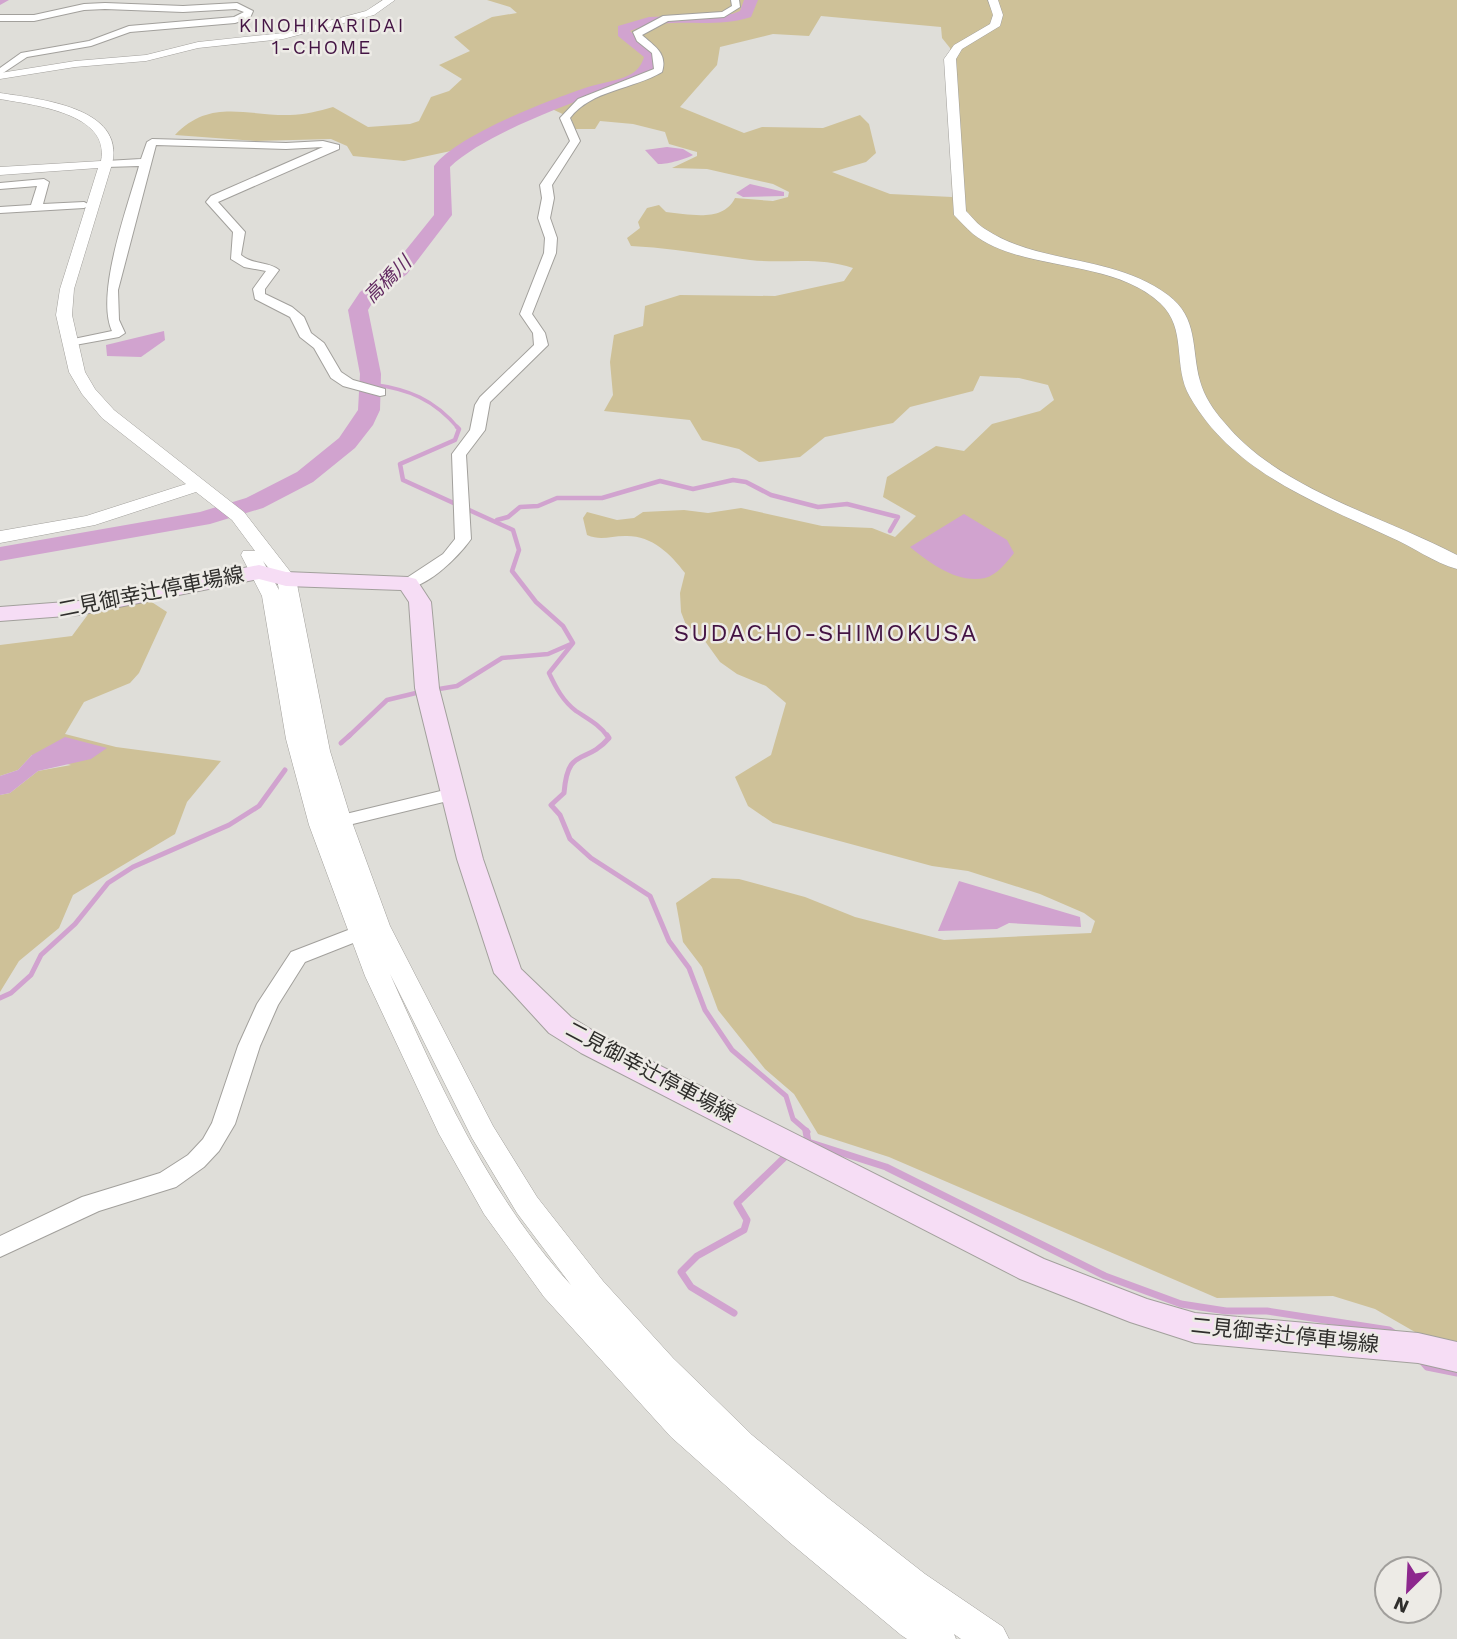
<svg xmlns="http://www.w3.org/2000/svg" width="1457" height="1639" font-family="'Work Sans','Noto Sans JP',sans-serif">
  <style>
    .green { fill: #cec198; fill-rule: evenodd }
    .water { fill: #d1a3cf }
    .lines { fill: none; stroke-linecap: round; stroke-linejoin: round }
    .stream-far3 { stroke: #d1a3cf; stroke-width: 3.5 }
    .stream-far2 { stroke: #d1a3cf; stroke-width: 4.5 }
    .stream-far1 { stroke: #d1a3cf; stroke-width: 5 }
    .stream { stroke: #d1a3cf; stroke-width: 7 }
    .river { fill: #d1a3cf; fill-rule: evenodd }
    .minor-casing { stroke: #a2a09c; stroke-width: 2 }
    .tertiary-casing { stroke: #a2a09c; stroke-width: 1 }
    .secondary-casing { stroke: #a2a09c; stroke-width: 2 }
    .minor { fill: #fff; fill-rule: evenodd }
    .tertiary { fill: #fff; fill-rule: evenodd }
    .secondary { fill: #f6ddf5; fill-rule: evenodd }
    .labels { text-anchor: middle; stroke-width: 5; stroke-linejoin: round; paint-order: stroke }
    .far-neighbourhood-label { font-size: 19px; letter-spacing: 2px; fill: #431343; stroke: #edebe6 }
    .far-water-label { font-size: 19px; font-style: italic; fill: #632b62; stroke: #edebe6 }
    .street-label { font-size: 21px; fill: #2f2e2c; stroke: #edebe6 }
    .quarter-label { font-size: 24px; letter-spacing: 2px; fill: #431343; stroke: #edebe6 }
  </style>
  <rect width="100%" height="100%" fill="#dfded9"/>
  <g class="green">
    <path d="M487 0H1457V1343L1415 1332 1375 1309 1333 1296 1217 1298 889 1157 818 1134 794 1094 765 1069 718 1010 702 967 683 942 676 903 712 878 739 879 805 897 855 917 944 940 1091 933 1095 921 1084 913 1040 894 968 871 932 866 773 823 748 806 735 777 771 755 786 703 766 686 737 674 720 662 702 637 686 625 681 612 680 593 685 573C670 553 651 535 625 536 610 536 601 541 587 535L583 518 587 512 617 520 634 518 643 512 684 510 708 513 741 508 822 526 872 528 895 537 916 516 883 497 887 477 936 446 964 451 992 424 1040 411 1054 400 1048 385 1019 378 980 376 973 391 910 407 893 423 825 437 800 457 759 462 739 449 702 440 690 420 604 411 613 395 610 362 614 335 643 326 645 306 680 295 775 296 844 281 853 268C818 256 786 264 750 260 710 255 671 248 631 246L627 238 640 228 638 222 647 208 659 205 666 212C689 214 723 223 735 198L773 201 788 197 789 192 773 184 707 169 672 168 697 156V152L669 144 665 132 633 124 600 121 595 129H575L571 118 552 109 516 124 479 145 404 161 353 156 347 146 331 139 256 141 175 135C210 98 246 116 290 115 304 115 319 111 333 107L368 127 410 124 419 121 431 97 449 91 462 79 439 65 470 51 454 37 492 17 517 13 510 7ZM821 16 941 27 942 38 950 48 952 197 890 194 832 172 866 162 876 153 869 124 860 115 823 128 762 127 744 133 680 107 717 65 720 47 773 34 809 36Z"/>
    <path d="M147 599 167 612 139 673 130 683 84 702 65 734 116 747 221 761 187 802 175 834 73 895 59 928 19 961 0 992V795L10 793 38 771 71 765 32 755 18 770 0 776V645L72 636 89 613Z"/>
  </g>
  <g class="water">
    <path d="M667 147 683 149 693 155C686 159 665 165 658 164L645 150Z"/>
    <path d="M750 184 784 192V196L743 197 736 193Z"/>
    <path d="M164 331 165 340 141 357 107 356 106 345Z"/>
    <path d="M964 514 1007 540 1014 553C1007 562 997 575 985 578 957 584 930 563 910 547Z"/>
    <path d="M65 737 107 748 91 759 38 771 10 793 0 795V776L18 770 32 755Z"/>
    <path d="M959 881 1080 917 1081 927 1009 923 997 929 938 931Z"/>
  </g>
  <g class="lines">
    <path class="stream-far3" d="M371 384C408 389 434 399 459 429"/>
    <g class="stream-far2">
      <path d="M457 427 459 429 455 440 400 464 403 480 513 530 519 550 512 571 536 602 563 626 573 643 549 673C556 688 563 701 576 711 588 719 600 725 608 737"/>
      <path d="M497 520 508 517 520 507 538 506 557 498H602L660 481 693 489 733 480 746 482 771 495 818 507 847 504 898 517 890 531"/>
      <path d="M433 690 457 686 502 658 548 654 571 644"/>
      <path d="M348 737 387 700 420 692"/>
    </g>
    <g class="stream-far1">
      <path d="M607 735 609 738C585 766 568 745 564 793L551 805 560 815 570 839 591 858 650 896 669 941 689 968 705 1010 732 1050 786 1096 793 1119 808 1132"/>
      <path d="M341 743 350 735"/>
      <path d="M0 998 11 993 31 975 41 955 75 924 108 883 133 867 229 825 259 806 285 770"/>
    </g>
    <g class="stream">
      <path d="M806 1131 808 1142 886 1167 1105 1276 1181 1304 1226 1311H1267L1389 1330 1395 1334"/>
      <path d="M734 1313 691 1287 681 1272 697 1256 744 1230 747 1220 737 1203 787 1155"/>
      <path d="M1421 1360 1427 1367 1457 1373"/>
    </g>
    <g class="river">
      <path d="M0 0H9L0 5Z"/>
      <path d="M744 0H758L751 17C711 30 669 15 630 31L658 56C656 66 650 76 640 81 626 88 609 90 594 95 554 109 480 138 450 167L452 215 407 274 374 300 368 310 381 374 380 410 373 425 355 448 313 482 263 508 210 524 0 561V547L200 512 246 498 297 472 339 438 358 410 360 374 348 310 360 292 393 266 434 215V166C457 135 547 101 585 88 599 83 619 81 631 74 638 70 642 64 644 57L618 36V26L649 17 732 14 740 11Z"/>
    </g>
    <defs>
      <g id="minor">
        <path d="M731 0H739L740 7 724 17 668 21 642 35C654 46 668 53 662 72 634 89 591 90 570 118L580 141 552 185 554 198 550 218 557 238 556 253 532 314 545 333 548 345 490 402 485 430 466 455 471 539C460 555 423 593 402 587L400 584 402 581 443 554 455 539 452 454 470 430 475 405 480 397 534 345 533 333 520 314 544 253 545 238 538 218 542 198 540 185 570 141 560 118 578 99 654 69 652 53 637 41 633 32 663 16 722 12 732 6Z"/>
        <path d="M105 3 183 6 237 3 253 11 250 18 235 23 130 32 91 46 27 57 0 75V68L21 53 89 41 129 26 234 17 244 12 236 9 183 12 105 9 84 10 34 21H0V15H34L84 4Z"/>
        <path d="M152 139 286 143 323 141 339 145V149L218 202 245 232 241 255C252 265 268 261 279 270L265 289V294L292 307 304 317 311 333 324 343 341 372 353 380 385 389V395L380 396 343 386 331 378 314 348 300 337 290 317 255 299 253 289 266 271 244 267 231 259 233 232 206 202 211 196 323 147 286 149 156 145 118 290 119 320 125 333 119 337 64 347V341L112 331C95 294 128 206 139 166L106 167 101 164 106 161 141 159 147 142Z"/>
        <path d="M44 179 49 182 43 204 84 202 90 205 84 208 0 213V207L31 205 37 186 0 189V183Z"/>
        <path d="M453 788 460 790 462 794 460 798 328 830 321 828 318 824 321 820Z"/>
        <path d="M374 920 381 922 384 927 381 932 305 962 278 1005 260 1046 235 1124 219 1151 204 1167 176 1187 99 1211 0 1257V1236L82 1197 160 1173 188 1155 203 1139 212 1123 238 1046 257 1004 291 952Z"/>
      </g>
      <g id="tertiary">
        <path d="M383 0H395L374 15 283 39 198 48 146 61 75 67 0 79V73L75 61 146 55 198 42 283 33 366 11Z"/>
        <path d="M988 0H998L1003 15 1000 26 962 49 956 59 966 211C972 217 978 225 985 229 1039 265 1113 254 1168 295 1199 318 1191 349 1200 381 1204 396 1214 411 1224 422 1278 489 1383 516 1457 555V569C1434 563 1412 546 1390 537 1315 502 1233 472 1190 397 1172 366 1188 329 1160 303 1112 258 1021 272 973 234 966 228 960 221 954 215L944 59 954 45 990 24 993 15Z"/>
        <path d="M0 93C39 99 126 107 112 164L74 289 72 315 85 372 95 389 114 410 244 512 296 579 330 751 352 822 390 926 493 1126 537 1197 603 1281 673 1358 752 1435 828 1498 925 1574 1003 1627 1009 1639H961L954 1634 956 1639H907L901 1635 788 1541 671 1437 544 1297 484 1214 439 1134 365 976 309 825 286 739 262 596 241 555 243 551H255L232 520 196 492 95 525 0 543V531L86 516 186 484 102 418 82 394 69 372 56 315 60 289 98 168 0 175V167L101 161C111 113 33 105 0 99ZM263 561 277 579 279 590ZM390 974 472 1138 517 1213 571 1285C490 1198 438 1082 390 974Z"/>
      </g>
      <path id="secondary" d="M259 565 286 572 408 577 416 579 431 602 439 688 483 859 521 969 571 1017 603 1037 1044 1259 1147 1299 1195 1313 1418 1333 1457 1342V1372L1418 1363 1195 1343 1130 1322 1020 1279 581 1053 549 1033 494 973 457 859 415 688 409 602 401 590 286 586 259 579 79 615 0 621V607L79 601Z"/>
    </defs>
    <use href="#minor" class="minor-casing"/>
    <use href="#tertiary" class="tertiary-casing"/>
    <use href="#secondary" class="secondary-casing"/>
    <use href="#minor" class="minor"/>
    <use href="#tertiary" class="tertiary"/>
    <use href="#secondary" class="secondary"/>
  </g>
  <g class="labels">
    <g class="far-neighbourhood-label">
      <text x="322" y="32">KINOHIKARIDAI<tspan x="322" dy="22">1-CHOME</tspan></text>
    </g>
    <g class="far-water-label">
      <text transform="translate(387 279) rotate(-45)" y="7">高橋川</text>
    </g>
    <g class="street-label">
      <text transform="translate(151 592) rotate(-11)" y="7">二見御幸辻停車場線</text>
      <text transform="translate(651 1072) rotate(28)" y="7">二見御幸辻停車場線</text>
      <text transform="translate(1285 1335) rotate(6)" y="7">二見御幸辻停車場線</text>
    </g>
    <g class="quarter-label">
      <text x="826" y="641">SUDACHO-SHIMOKUSA</text>
    </g>
  </g>
  <g transform="translate(1408 1590) rotate(204)"><circle r="33" fill="#edebe6" stroke="#a19f9c" stroke-width="2"/>
  <path d="M0-5L12 26L0 18L-12 26Z" fill="#8d288e"/>
  <text y="-10" font-size="19" font-weight="bold" text-anchor="middle" fill="#2f2e2c">N</text>
  </g>
</svg>
